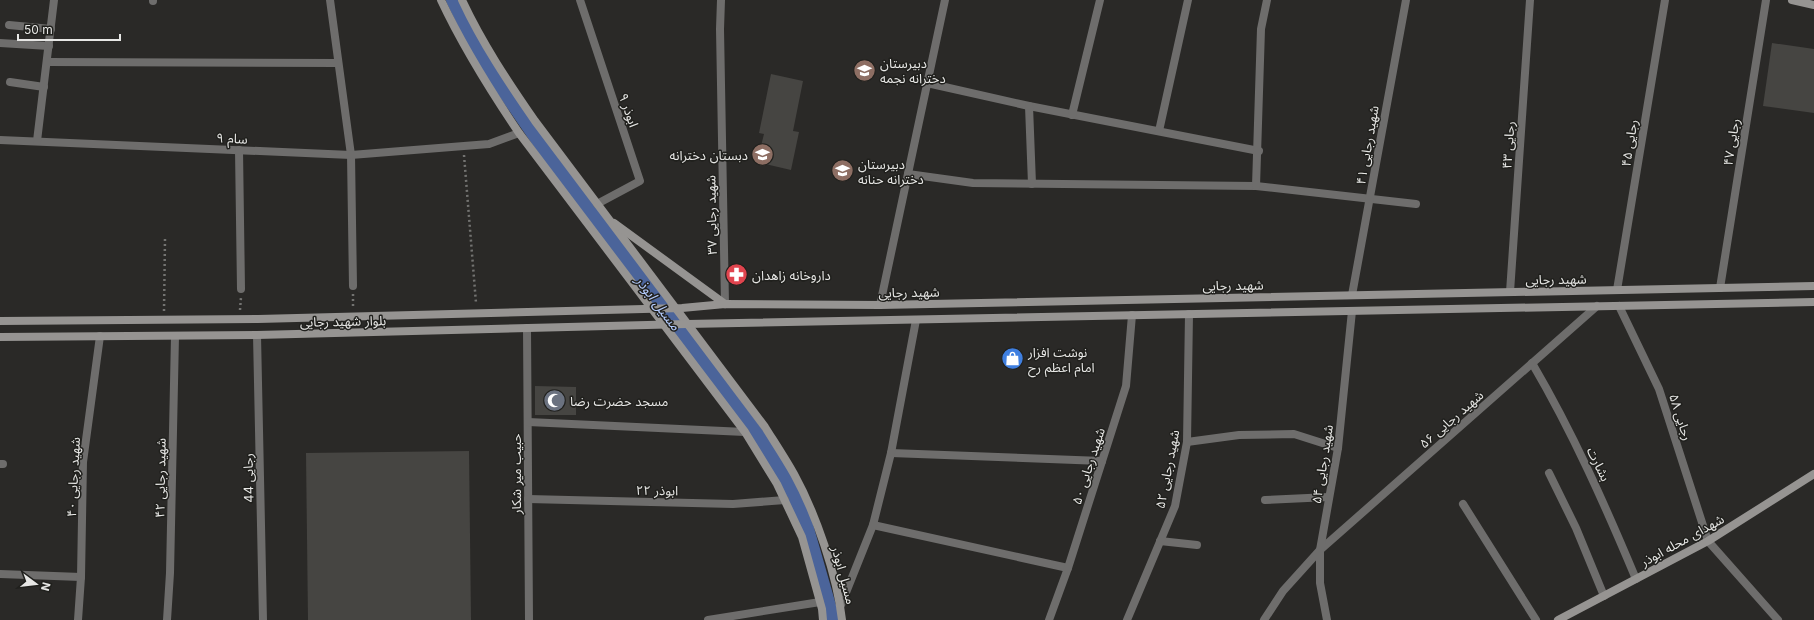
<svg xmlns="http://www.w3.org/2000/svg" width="1814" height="620" font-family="Inter,'Noto Sans Arabic',sans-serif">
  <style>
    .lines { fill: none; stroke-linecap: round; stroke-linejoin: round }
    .canal { stroke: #4b649a; stroke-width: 14 }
    .building { fill: #464542 }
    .path { stroke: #737371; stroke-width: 2.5; stroke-dasharray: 2 3; stroke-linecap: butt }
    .street { stroke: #6e6d6c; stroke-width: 8 }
    .secondary { stroke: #969492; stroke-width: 8 }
    .labels { text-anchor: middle; stroke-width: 3; stroke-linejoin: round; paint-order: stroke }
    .poi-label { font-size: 13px; fill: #e7e7e5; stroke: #20201d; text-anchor: start }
    .street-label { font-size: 13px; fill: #e7e7e5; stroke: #20201d }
    .water-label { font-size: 14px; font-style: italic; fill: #b3cafb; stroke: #20201d }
  </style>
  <rect width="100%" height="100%" fill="#2a2927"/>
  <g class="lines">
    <path class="canal" d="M453 0 480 56 555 165 658 300 760 438 788 483 804 518 833 620"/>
  </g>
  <g class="building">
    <path d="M1772 43 1814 49V113L1763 106Z"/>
    <path d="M771 74 803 81 793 131 799 132 791 170 757 162 764 134 759 133Z"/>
    <path d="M535 386 576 387V415H535Z"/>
    <path d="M469 451 471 620H308L306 453Z"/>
  </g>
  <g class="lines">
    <g class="path">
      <path d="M464 155 476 303"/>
      <path d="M353 294V307"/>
      <path d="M240 310 241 297"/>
      <path d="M164 311 165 239"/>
    </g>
    <g class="street">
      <path d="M330 0 351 155 353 286"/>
      <path d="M580 0 640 181 597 204"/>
      <path d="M721 0 720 29 725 304"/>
      <path d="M153 1V0"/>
      <path d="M9 25 51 29"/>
      <path d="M0 43 49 46"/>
      <path d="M47 62 338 63"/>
      <path d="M10 82 44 87"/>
      <path d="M927 83 1029 106 1259 151"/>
      <path d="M1029 106 1032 184"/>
      <path d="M1072 115 1100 0"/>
      <path d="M1159 131 1188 0"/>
      <path d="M0 140 351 155 489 144 519 133"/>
      <path d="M37 141 54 0"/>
      <path d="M239 150 241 289"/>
      <path d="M908 174 973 183 1256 186 1416 204"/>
      <path d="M1256 186 1261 29 1267 0"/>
      <path d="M1720 288 1766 0"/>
      <path d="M1617 290 1665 0"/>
      <path d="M1510 292 1530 0"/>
      <path d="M1352 295 1406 0"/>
      <path d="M880 305 945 0"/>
      <path d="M1619 306 1659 389 1708 541 1778 620"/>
      <path d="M527 328 529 620"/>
      <path d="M257 335 263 620"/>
      <path d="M1532 363C1573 433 1605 505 1636 579"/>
      <path d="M528 422 745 432"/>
      <path d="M1187 442 1239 435 1294 434 1338 448"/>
      <path d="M891 453 1102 461"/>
      <path d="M0 464H3"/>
      <path d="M1549 473 1576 528 1604 596"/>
      <path d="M528 499 733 504 785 500"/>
      <path d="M1265 500 1329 497"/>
      <path d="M1463 504 1536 620"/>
      <path d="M873 525 1068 568"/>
      <path d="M1160 541 1197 545"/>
      <path d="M0 574 81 577"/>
      <path d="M841 605 873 525 891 453 916 320"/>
      <path d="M78 620 81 577 83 462 100 336"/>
      <path d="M167 620 170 573 175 336"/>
      <path d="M708 620 820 602"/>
      <path d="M1049 620 1068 568 1126 386 1132 315"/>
      <path d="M1127 620 1175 506 1187 442 1189 314"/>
      <path d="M1264 620 1283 591 1320 550 1597 306"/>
      <path d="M1327 620 1320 583V550L1338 448 1352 311"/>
    </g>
    <g class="secondary">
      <path d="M441 0C463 47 490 90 519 133L745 432 777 484 802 537 822 609 823 620"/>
      <path d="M462 0C482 43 508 82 535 121L765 427C775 443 785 458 794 474 816 514 837 575 842 620"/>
      <path d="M1792 0 1814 5"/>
      <path d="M614 223 725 304"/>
      <path d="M0 321 258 319 682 308 725 304 880 305 1814 286"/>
      <path d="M0 337 257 335 687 324 1814 302"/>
      <path d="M1558 620 1708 541 1814 474"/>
    </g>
  </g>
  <defs>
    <symbol id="school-disc" viewBox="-11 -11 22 22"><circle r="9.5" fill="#8d6e63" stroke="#20201d"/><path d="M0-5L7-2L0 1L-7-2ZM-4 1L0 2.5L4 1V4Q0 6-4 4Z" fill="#fff"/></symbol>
    <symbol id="pharmacy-disc" viewBox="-11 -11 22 22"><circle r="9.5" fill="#e0444e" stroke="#20201d"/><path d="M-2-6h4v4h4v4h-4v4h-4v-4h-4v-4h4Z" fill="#fff"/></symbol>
    <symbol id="shop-disc" viewBox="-11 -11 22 22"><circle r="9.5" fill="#3f7fe0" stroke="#20201d"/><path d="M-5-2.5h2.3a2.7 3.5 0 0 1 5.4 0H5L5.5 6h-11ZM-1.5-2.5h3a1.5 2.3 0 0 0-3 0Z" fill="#fff"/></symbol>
    <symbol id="mosque-disc" viewBox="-11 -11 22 22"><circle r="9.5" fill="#6b7280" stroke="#20201d"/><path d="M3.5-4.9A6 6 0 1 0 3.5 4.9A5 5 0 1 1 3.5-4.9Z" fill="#fff"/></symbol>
  </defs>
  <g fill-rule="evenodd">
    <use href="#school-disc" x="852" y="58" width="25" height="25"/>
    <use href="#school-disc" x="750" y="142" width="25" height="25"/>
    <use href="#school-disc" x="830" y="158" width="25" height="25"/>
    <use href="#pharmacy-disc" x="724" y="262" width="25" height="25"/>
    <use href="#shop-disc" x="1000" y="346" width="25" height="25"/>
    <use href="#mosque-disc" x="542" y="388" width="25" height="25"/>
  </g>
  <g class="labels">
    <g class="poi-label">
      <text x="880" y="68">دبیرستان<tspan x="880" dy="15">دخترانه نجمه</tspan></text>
      <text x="748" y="160" text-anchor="end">دبستان دخترانه</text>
      <text x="858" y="169">دبیرستان<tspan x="858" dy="15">دخترانه حنانه</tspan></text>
      <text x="752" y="280">داروخانه زاهدان</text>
      <text x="1028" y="357">نوشت افزار<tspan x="1028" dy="15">امام اعظم رح</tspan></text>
      <text x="570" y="406">مسجد حضرت رضا</text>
    </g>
    <g class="street-label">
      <text transform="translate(629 110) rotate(71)" y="5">ابوذر ۹</text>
      <text transform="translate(232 138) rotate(3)" y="5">سام ۹</text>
      <text transform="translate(1731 142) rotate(-81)" y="5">رجایی ۴۷</text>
      <text transform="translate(1629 143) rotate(-81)" y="5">رجایی ۴۵</text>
      <text transform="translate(1367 145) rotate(-80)" y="5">شهید رجایی ۴۱</text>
      <text transform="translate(1508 145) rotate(-86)" y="5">رجایی ۴۳</text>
      <text transform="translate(711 215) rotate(-91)" y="5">شهید رجایی ۳۷</text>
      <text transform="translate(1556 279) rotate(-1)" y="5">شهید رجایی</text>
      <text transform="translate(1233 285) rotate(-1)" y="5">شهید رجایی</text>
      <text transform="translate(909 292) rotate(-1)" y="5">شهید رجایی</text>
      <text transform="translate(343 321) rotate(-1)" y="5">بلوار شهید رجایی</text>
      <text transform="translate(1681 417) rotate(72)" y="5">رجایی ۵۸</text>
      <text transform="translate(1451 419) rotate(-41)" y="5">شهید رجایی ۵۶</text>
      <text transform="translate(1322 464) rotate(-81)" y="5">شهید رجایی ۵۴</text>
      <text transform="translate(1599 464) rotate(64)" y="5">بشارت</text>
      <text transform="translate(1088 466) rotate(-72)" y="5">شهید رجایی ۵۰</text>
      <text transform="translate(1167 469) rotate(-79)" y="5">شهید رجایی ۵۲</text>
      <text transform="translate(516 474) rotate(-90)" y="5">حبیب میر شکار</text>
      <text transform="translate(73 477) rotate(-87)" y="5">شهید رجایی ۴۰</text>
      <text transform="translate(160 478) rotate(-89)" y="5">شهید رجایی ۴۲</text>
      <text transform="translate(248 478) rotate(-91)" y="5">رجایی 44</text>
      <text transform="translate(657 490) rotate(1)" y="5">ابوذر ۲۲</text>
      <text transform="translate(1682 540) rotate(-29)" y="5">شهدای محله ابوذر</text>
      <text transform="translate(844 575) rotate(75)" y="5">مسیل ابوذر</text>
    </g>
    <g class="water-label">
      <text transform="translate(658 303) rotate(53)" y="5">مسیل ابوذر</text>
    </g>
  </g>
  <g transform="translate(36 584) rotate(105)" stroke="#20201d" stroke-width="3" paint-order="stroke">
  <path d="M0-3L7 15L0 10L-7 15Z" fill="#e7e7e5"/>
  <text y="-6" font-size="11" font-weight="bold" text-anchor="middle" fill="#e7e7e5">N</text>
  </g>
  <path d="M18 34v6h102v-6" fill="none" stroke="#e7e7e5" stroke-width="2"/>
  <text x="24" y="34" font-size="12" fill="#e7e7e5" stroke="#20201d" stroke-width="3" paint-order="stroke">50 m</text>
</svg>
